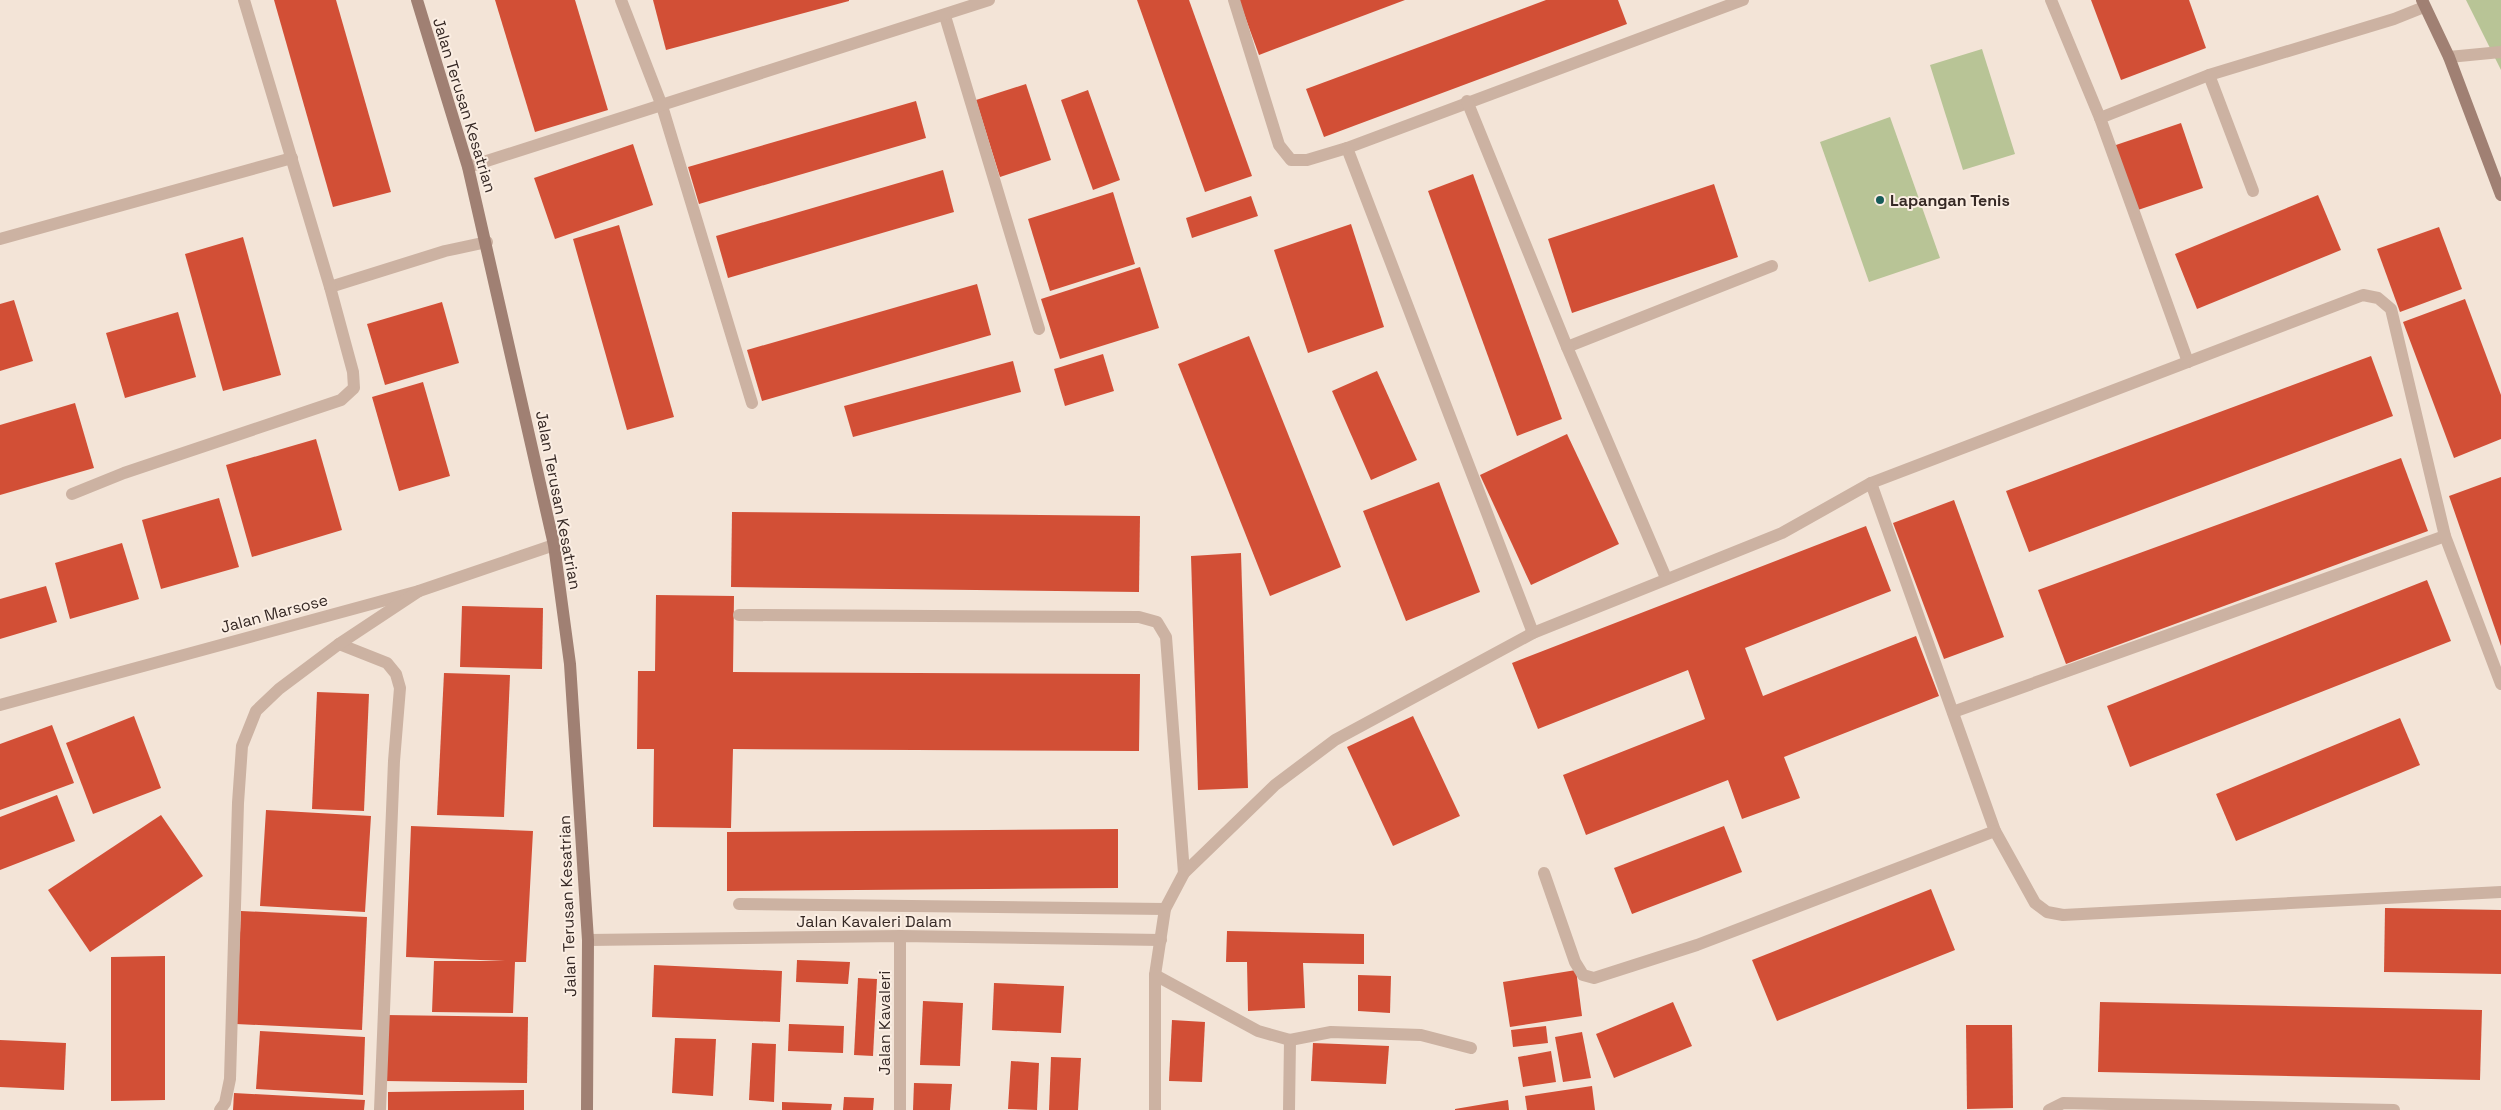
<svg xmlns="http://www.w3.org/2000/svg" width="2501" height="1110" font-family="'Space Grotesk',sans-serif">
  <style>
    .green { fill: #b8c496 }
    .building { fill: #d24f36 }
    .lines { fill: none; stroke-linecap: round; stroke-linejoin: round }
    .lane { stroke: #ccb2a2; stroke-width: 12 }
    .street { stroke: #ccb2a2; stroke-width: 12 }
    .secondary { stroke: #a08073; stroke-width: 12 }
    .poi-dot { fill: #175c5a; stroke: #fbeee3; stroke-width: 2 }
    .labels { text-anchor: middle; stroke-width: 4; stroke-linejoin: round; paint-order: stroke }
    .street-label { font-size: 16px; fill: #362925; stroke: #fbeee3 }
    .poi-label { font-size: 16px; font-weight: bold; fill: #362925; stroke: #fbeee3; text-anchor: start }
  </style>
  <rect width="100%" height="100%" fill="#f3e4d7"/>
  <g class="green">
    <path d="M2466 0H2501V70Z"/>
    <path d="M1982 49 2015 154 1963 170 1930 65Z"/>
    <path d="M1890 117 1940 258 1869 282 1820 142Z"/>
  </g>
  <g class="building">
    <path d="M274 0H336L391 192 333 207Z"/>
    <path d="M495 0H575L608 110 535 132Z"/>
    <path d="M653 0H849V1L666 50Z"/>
    <path d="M1137 0H1189L1252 176 1205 192Z"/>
    <path d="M1239 0H1405L1259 55Z"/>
    <path d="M1546 0H1618L1627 24 1324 137 1306 89Z"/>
    <path d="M2091 0H2189L2206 48 2121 80Z"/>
    <path d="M1026 84 1051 160 1000 177 976 100Z"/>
    <path d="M1088 90 1120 180 1093 190 1061 100Z"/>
    <path d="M916 101 926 138 699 204 688 167Z"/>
    <path d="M2181 123 2203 188 2135 211 2113 146Z"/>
    <path d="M633 144 653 205 555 239 534 178Z"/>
    <path d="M943 170 954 212 728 278 716 236Z"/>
    <path d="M1473 174 1562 419 1517 436 1428 191Z"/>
    <path d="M1714 184 1738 257 1572 313 1548 239Z"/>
    <path d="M1113 192 1135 264 1050 291 1028 219Z"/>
    <path d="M2318 195 2341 250 2197 309 2175 254Z"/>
    <path d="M1251 196 1258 216 1192 238 1186 218Z"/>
    <path d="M1351 224 1384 327 1308 353 1274 250Z"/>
    <path d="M619 225 674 417 627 430 573 239Z"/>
    <path d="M2439 227 2462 289 2400 312 2377 249Z"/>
    <path d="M243 237 281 375 223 391 185 254Z"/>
    <path d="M1140 267 1159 328 1060 359 1041 299Z"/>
    <path d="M977 284 991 335 762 401 747 350Z"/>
    <path d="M2465 299 2501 395V439L2454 458 2403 322Z"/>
    <path d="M14 300 33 361 0 371V304Z"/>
    <path d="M442 302 459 363 385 385 367 324Z"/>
    <path d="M178 312 196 377 125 398 106 333Z"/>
    <path d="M1249 336 1341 567 1270 596 1178 364Z"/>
    <path d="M1103 354 1114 391 1065 406 1054 369Z"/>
    <path d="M2371 356 2393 416 2029 552 2006 491Z"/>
    <path d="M1013 361 1021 392 853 437 844 406Z"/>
    <path d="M1377 371 1417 460 1371 480 1332 391Z"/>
    <path d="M423 382 450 476 399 491 372 397Z"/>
    <path d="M75 403 94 468 0 495V425Z"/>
    <path d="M1567 434 1619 544 1531 585 1480 475Z"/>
    <path d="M316 439 342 530 252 557 226 465Z"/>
    <path d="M2401 458 2428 531 2066 664 2038 590Z"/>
    <path d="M2501 477V646L2449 496Z"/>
    <path d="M1439 482 1480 592 1406 621 1363 511Z"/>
    <path d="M219 498 239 567 161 589 142 520Z"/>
    <path d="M1954 500 2004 637 1944 659 1893 523Z"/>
    <path d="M732 512 1140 516 1139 592 731 587Z"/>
    <path d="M1866 526 1891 591 1745 648 1763 696 1916 636 1939 696 1784 757 1800 798 1742 819 1728 780 1586 835 1563 775 1705 719 1688 670 1538 729 1512 663Z"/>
    <path d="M122 543 139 599 70 619 55 563Z"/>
    <path d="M1241 553 1248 788 1198 790 1191 556Z"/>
    <path d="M2427 580 2451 641 2130 767 2107 706Z"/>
    <path d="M46 586 57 622 0 639V599Z"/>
    <path d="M656 595 734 596 733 672 1140 674 1139 751 733 749 731 828 653 827 654 749H637L638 671H655Z"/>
    <path d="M462 606 543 608 542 669 460 667Z"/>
    <path d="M444 673 510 675 504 817 437 815Z"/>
    <path d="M317 692 369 694 364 811 312 809Z"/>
    <path d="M134 716 161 788 93 814 66 743Z"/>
    <path d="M1413 716 1460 816 1393 846 1347 747Z"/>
    <path d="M2400 718 2420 765 2236 841 2216 794Z"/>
    <path d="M52 725 74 783 0 810V744Z"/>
    <path d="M57 795 75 841 0 870V817Z"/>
    <path d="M266 810 371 816 365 912 260 906Z"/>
    <path d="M161 815 203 876 90 952 48 890Z"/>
    <path d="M411 826 533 831 526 962H515L513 1013 432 1012 434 961H505L406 957Z"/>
    <path d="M1724 826 1742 872 1632 914 1614 868Z"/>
    <path d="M1118 829V888L727 891V832Z"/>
    <path d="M1931 889 1955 950 1777 1021 1752 960Z"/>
    <path d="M2385 908 2501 910V974L2384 972Z"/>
    <path d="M241 911 367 917 362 1030 236 1024Z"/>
    <path d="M1227 931 1364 934V964L1303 963 1305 1008 1248 1011 1247 962H1226Z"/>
    <path d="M165 956V1100L111 1101V957Z"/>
    <path d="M797 960 850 962 848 984 796 982Z"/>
    <path d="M654 965 782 971 780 1022 652 1017Z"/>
    <path d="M1576 970 1582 1016 1510 1027 1503 982Z"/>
    <path d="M1358 975 1391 976 1390 1013 1358 1011Z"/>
    <path d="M858 978 877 979 873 1056 854 1055Z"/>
    <path d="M994 983 1064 986 1061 1033 992 1030Z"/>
    <path d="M923 1001 963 1003 960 1066 920 1065Z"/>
    <path d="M1673 1002 1692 1046 1614 1078 1596 1034Z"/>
    <path d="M2100 1002 2482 1010 2480 1080 2098 1072Z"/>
    <path d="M386 1015 528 1017 527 1083 385 1081Z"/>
    <path d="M1172 1020 1205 1022 1202 1082 1169 1081Z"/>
    <path d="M789 1024 844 1026 843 1053 788 1051Z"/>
    <path d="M1966 1025H2012L2013 1108 1967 1109Z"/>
    <path d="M1546 1026 1548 1043 1513 1047 1511 1030Z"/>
    <path d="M260 1031 365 1037 363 1095 256 1089Z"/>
    <path d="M1582 1032 1591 1078 1563 1082 1555 1037Z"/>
    <path d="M675 1038 716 1039 713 1096 672 1093Z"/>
    <path d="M0 1040 66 1043 64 1090 0 1087Z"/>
    <path d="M752 1043 776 1044 774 1102 749 1100Z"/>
    <path d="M1313 1043 1389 1046 1386 1084 1311 1081Z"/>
    <path d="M1551 1051 1556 1082 1523 1087 1518 1057Z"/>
    <path d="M1051 1057 1081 1058 1078 1110H1049Z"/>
    <path d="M1011 1061 1039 1063 1037 1110 1008 1109Z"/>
    <path d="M914 1083 952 1084 950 1110H913Z"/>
    <path d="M1592 1086 1595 1110H1527L1525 1096Z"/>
    <path d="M524 1090V1110H388V1092Z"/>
    <path d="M234 1093 365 1100 364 1110H233Z"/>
    <path d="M844 1097 874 1098 873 1110H843Z"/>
    <path d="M1508 1100 1509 1110H1455V1109Z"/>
    <path d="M782 1102 832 1104 831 1110H782Z"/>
  </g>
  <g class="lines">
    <g class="lane">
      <path d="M2449 57 2501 52"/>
      <path d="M2209 75 2253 191"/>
      <path d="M1567 347 1772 266"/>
      <path d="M739 615 1139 617 1157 622 1166 637 1184 873"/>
      <path d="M739 904 1165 909"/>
    </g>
    <g class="street">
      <path d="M621 0 662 106 752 403"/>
      <path d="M1234 0 1279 145 1291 160H1307L1347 148 1743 0"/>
      <path d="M2051 0 2100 118 2188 362"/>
      <path d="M945 16 1039 329"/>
      <path d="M1467 101 1567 347 1666 578"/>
      <path d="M2100 118 2209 75 2394 19 2424 7"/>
      <path d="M1347 148 1533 633"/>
      <path d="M468 167 989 0"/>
      <path d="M0 239 292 158"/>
      <path d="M330 287 445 251 487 242"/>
      <path d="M1871 483 1995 831 2035 903 2047 912 2063 915 2501 892"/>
      <path d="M72 494 124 473 341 400 354 388 353 372 330 287 244 0"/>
      <path d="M339 644 387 663 396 674 400 688 394 761 380 1110"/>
      <path d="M0 705 419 591 554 545"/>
      <path d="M1953 712 2445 536"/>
      <path d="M1544 873 1575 962 1583 975 1594 978 1697 945 1995 831"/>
      <path d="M588 940 900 936 1161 940"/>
      <path d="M1155 975 1258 1031 1290 1040 1331 1032 1421 1035 1471 1048"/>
      <path d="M220 1110 225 1103 230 1079 238 803 242 746 256 711 279 689 339 644 419 591"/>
      <path d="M900 1110V936"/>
      <path d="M1155 1110V975L1165 909 1184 873 1275 785 1335 740 1533 633 1782 533 1871 483 2363 295 2378 298 2391 309 2445 536 2501 684"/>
      <path d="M1289 1110 1290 1040"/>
      <path d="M2049 1110 2063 1103 2394 1110"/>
    </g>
    <g class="secondary">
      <path d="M417 0 468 167 554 545 570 664 588 940 587 1110"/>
      <path d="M2422 0 2449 57 2501 195"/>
    </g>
  </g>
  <circle class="poi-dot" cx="1880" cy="200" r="5"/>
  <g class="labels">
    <g class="street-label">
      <text transform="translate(465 105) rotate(73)" y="6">Jalan Terusan Kesatrian</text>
      <text transform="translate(559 500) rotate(79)" y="6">Jalan Terusan Kesatrian</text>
      <text transform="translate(274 613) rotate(-15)" y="6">Jalan Marsose</text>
      <text transform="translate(567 906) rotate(-92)" y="6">Jalan Terusan Kesatrian</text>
      <text x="874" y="927">Jalan Kavaleri Dalam</text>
      <text transform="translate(884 1023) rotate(-90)" y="6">Jalan Kavaleri</text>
    </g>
    <g class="poi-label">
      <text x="1890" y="206">Lapangan Tenis</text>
    </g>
  </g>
</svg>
